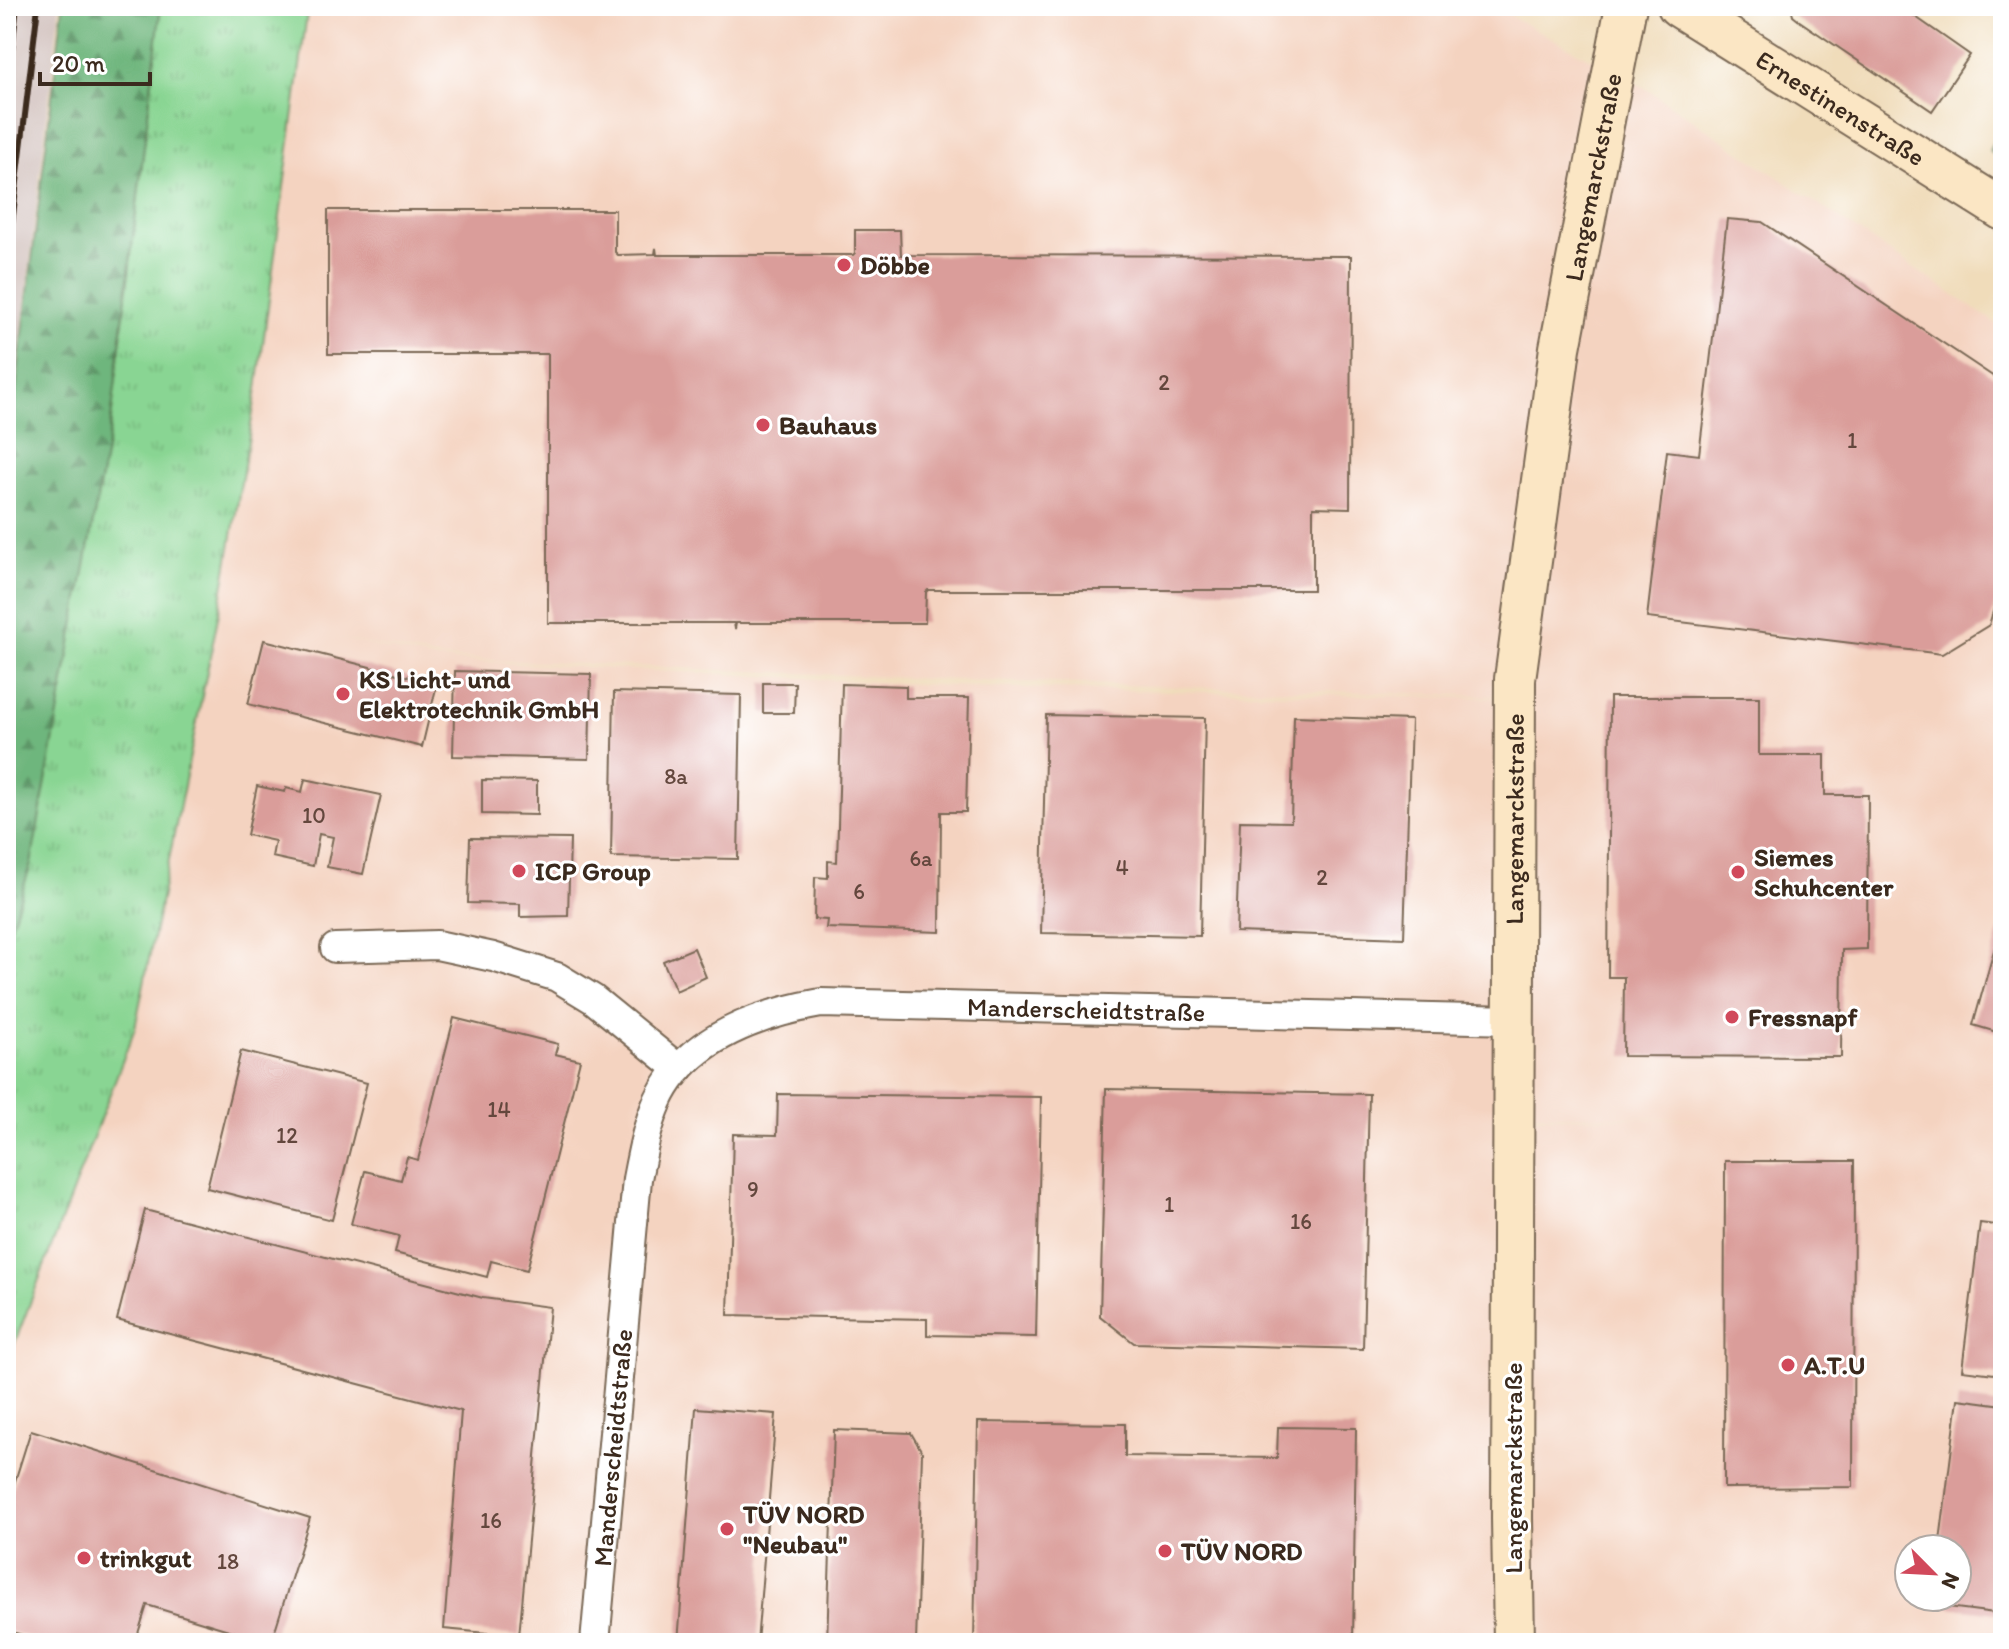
<svg xmlns="http://www.w3.org/2000/svg" width="2009" height="1649" font-family="Itim,sans-serif">
  <style>
    .built { fill: #f4d3c0; fill-rule: evenodd }
    .industrial { fill: #d0c0bc }
    .grass { fill: url(#grass-tufts); stroke: #628058; stroke-width: 2 }
    .forest { fill: url(#forest-firs); stroke: #54704e; stroke-width: 2 }
    .building { fill: #da9d9a }
    .lines { fill: none; stroke-linecap: round; stroke-linejoin: round }
    .street-casing { stroke: #7a6855; stroke-width: 32 }
    .secondary-casing { stroke: #7a6855; stroke-width: 44 }
    .street { stroke: #fff; stroke-width: 28 }
    .secondary { stroke: #fbe6c4; stroke-width: 40 }
    .rail { stroke: #3b2a1e; stroke-width: 6 }
    .poi-dot { fill: #d1495b; stroke: #fff; stroke-width: 3 }
    .labels { text-anchor: middle; stroke-width: 6; stroke-linejoin: round; paint-order: stroke }
    .number-label { font-size: 22px; fill: #63473d }
    .street-label { font-size: 26px; fill: #3b2a1e; stroke: #fff }
    .poi-label { font-size: 26px; font-weight: bold; fill: #3b2a1e; stroke: #fff; text-anchor: start }
  </style>
  <defs>
    <pattern id="grass-tufts" width="24" height="20" patternUnits="userSpaceOnUse" patternTransform="scale(2)"><rect width="24" height="20" fill="#89d593"/><path d="M3 7l-1-3M5 7V3M7 7l1-3M15 17l-1-3M17 17v-4M19 17l1-3" fill="none" stroke="#77b77e"/></pattern>
    <pattern id="forest-firs" width="22" height="20" patternUnits="userSpaceOnUse" patternTransform="scale(2)"><rect width="22" height="20" fill="#6eb67d"/><path d="M5 1l3.5 6h-7zM16 11l3.5 6h-7z" fill="#5c9466"/></pattern>
  </defs>
  <rect width="100%" height="100%" fill="#fff"/>
  <filter id="ink" filterUnits="userSpaceOnUse"><feTurbulence type="fractalNoise" baseFrequency=".0125" numOctaves="2"/><feDisplacementMap in="SourceGraphic" scale="16" xChannelSelector="R" yChannelSelector="G"/><feConvolveMatrix kernelMatrix="1 2 1 2 8 2 1 2 1" color-interpolation-filters="sRGB"/></filter>
  <filter id="wash" filterUnits="userSpaceOnUse"><feTurbulence type="fractalNoise" baseFrequency=".006" numOctaves="4" result="noise"/><feDisplacementMap in="SourceGraphic" scale="32" xChannelSelector="R" yChannelSelector="G"/><feGaussianBlur stdDeviation="1.8" result="paint"/><feColorMatrix in="noise" values="0 0 0 0 0 0 0 0 0 0 0 0 0 0 0 0 0 1.4 0 .05"/><feComposite in="paint" operator="in"/></filter>
  <g filter="url(#wash)">
    <rect width="100%" height="100%" fill="#f0dcba"/>
    <path class="built" d="M296 6H1492L1642 86 2003 328V1643H6V1366L135 1028 219 612 257 389 281 212ZM329 636 439 658 977 681 1517 697 1515 1114 1730 1120 1510 1116V698L975 687 435 659ZM1909 1549H1957V1597H1909Z"/>
    <path class="industrial" d="M6 6H60L6 464Z"/>
    <path class="grass" d="M161 6H308L257 389 219 612 135 1028 6 1366V942L110 428Z"/>
    <g class="forest">
      <path d="M63 6H161L110 428 31 864 6 942V471Z"/>
      <path d="M2003 122V160L1989 151Z"/>
    </g>
    <g id="blocks">
      <g class="building">
        <path d="M1791 6H1900L1970 55 1932 111 1798 20 1793 16Z"/>
        <path d="M328 210H615V252L618 255 655 254 656 248 657 255H853L855 253V230H900L901 255 1351 256 1350 508 1313 507V590H928L926 592 925 623H736L735 629 734 623H548V354H328Z"/>
        <path d="M1727 219 1762 222 2003 383V578L1989 625 1942 654 1647 618 1667 451 1699 455Z"/>
        <path d="M264 640 437 684 422 747 248 704Z"/>
        <path d="M455 671 591 674 589 759 453 756Z"/>
        <path d="M763 683H795L794 713H763Z"/>
        <path d="M842 684 906 686V698H969L966 812H941L940 932 826 928 827 920 814 919 815 877 828 878V861L837 862Z"/>
        <path d="M614 692 741 695 738 859 611 857Z"/>
        <path d="M1610 697H1759V755H1825V795H1868L1867 949 1842 950 1841 1057 1623 1056 1624 977H1608Z"/>
        <path d="M1046 715 1205 718 1200 936 1041 933Z"/>
        <path d="M1294 716 1411 720 1404 938 1236 932 1240 821 1291 822Z"/>
        <path d="M305 779 381 795 363 874 327 867 333 837 319 834 313 866 272 857 275 841 247 835 257 786 285 792 286 788 302 792Z"/>
        <path d="M482 780 537 781V815L482 814Z"/>
        <path d="M470 838 570 839 568 916 520 917V904L468 903Z"/>
        <path d="M2002 922H2003V1034L1973 1025Z"/>
        <path d="M694 948 706 977 676 991 663 961Z"/>
        <path d="M454 1018 558 1044 555 1054 580 1060 527 1270 491 1261 487 1277 395 1253 399 1236 351 1224 365 1171 401 1180 407 1157 418 1160Z"/>
        <path d="M241 1051 367 1083 332 1220 207 1188Z"/>
        <path d="M1106 1089 1369 1094 1363 1349 1134 1343 1100 1316Z"/>
        <path d="M778 1094 1041 1097 1036 1337 927 1335V1319L728 1315 733 1134 777 1135Z"/>
        <path d="M1725 1161H1854L1853 1487 1724 1488Z"/>
        <path d="M145 1210 483 1298 550 1307 519 1636 444 1629 461 1411 117 1320Z"/>
        <path d="M1980 1223 2003 1226V1375L1962 1370Z"/>
        <path d="M1958 1399 2003 1405V1614L1932 1605 1933 1597H1957V1549H1939Z"/>
        <path d="M696 1408 776 1414 757 1643H678Z"/>
        <path d="M978 1422 1125 1424V1456L1277 1458 1278 1427 1356 1428 1353 1643H974Z"/>
        <path d="M31 1430 310 1518 271 1643 147 1605 135 1643H48L6 1630V1510Z"/>
        <path d="M834 1430 911 1433 922 1452 916 1643H827Z"/>
      </g>
    </g>
  </g>
  <g filter="url(#ink)">
    <use href="#blocks" fill-opacity="0" stroke="#7a6855" stroke-width="2"/>
    <g class="lines">
      <defs>
        <g id="street">
          <path d="M335 948 437 945 493 957 557 977 593 999 679 1069"/>
          <path id="s1" d="M595 1643 637 1179C642 1153 647 1126 658 1101 686 1039 758 1014 821 1003L1513 1020"/>
        </g>
        <g id="secondary">
          <path id="s2" d="M1678 6 2003 210"/>
          <path id="s3" d="M1514 1643 1512 1518 1515 679 1560 348 1626 6"/>
        </g>
      </defs>
      <use href="#street" class="street-casing"/>
      <use href="#secondary" class="secondary-casing"/>
      <use href="#street" class="street"/>
      <use href="#secondary" class="secondary"/>
      <g class="rail">
        <path d="M6 101 17 6"/>
        <path d="M6 274 38 6"/>
      </g>
    </g>
  </g>
  <g class="poi-dot">
    <circle cx="844" cy="265" r="8"/>
    <circle cx="763" cy="425" r="8"/>
    <circle cx="343" cy="694" r="8"/>
    <circle cx="519" cy="871" r="8"/>
    <circle cx="1738" cy="872" r="8"/>
    <circle cx="1732" cy="1017" r="8"/>
    <circle cx="1788" cy="1365" r="8"/>
    <circle cx="727" cy="1529" r="8"/>
    <circle cx="1165" cy="1551" r="8"/>
    <circle cx="84" cy="1558" r="8"/>
  </g>
  <g class="labels">
    <g class="number-label">
      <text x="1164" y="390">2</text>
      <text x="1852" y="448">1</text>
      <text x="676" y="784">8a</text>
      <text x="314" y="823">10</text>
      <text x="921" y="866">6a</text>
      <text x="1122" y="875">4</text>
      <text x="1322" y="885">2</text>
      <text x="859" y="899">6</text>
      <text x="499" y="1117">14</text>
      <text x="287" y="1143">12</text>
      <text x="753" y="1197">9</text>
      <text x="1169" y="1212">1</text>
      <text x="1301" y="1229">16</text>
      <text x="491" y="1528">16</text>
      <text x="228" y="1569">18</text>
    </g>
    <g class="street-label">
      <text dy="9" stroke="none"><textPath href="#s2" startOffset="192">Ernestinenstraße</textPath></text>
      <text dy="9" stroke="none"><textPath href="#s3" startOffset="1472">Langemarckstraße</textPath></text>
      <text dy="9" stroke="none"><textPath href="#s3" startOffset="824">Langemarckstraße</textPath></text>
      <text dy="9" stroke="none"><textPath href="#s1" startOffset="1010">Manderscheidtstraße</textPath></text>
      <text dy="9" stroke="none"><textPath href="#s1" startOffset="196">Manderscheidtstraße</textPath></text>
      <text transform="translate(1513 1468) rotate(-90)" y="9">Langemarckstraße</text>
    </g>
    <g class="poi-label">
      <text x="860" y="274">Döbbe</text>
      <text x="779" y="434">Bauhaus</text>
      <text x="359" y="688">KS Licht- und<tspan x="359" dy="30">Elektrotechnik GmbH</tspan></text>
      <text x="1754" y="866">Siemes<tspan x="1754" dy="30">Schuhcenter</tspan></text>
      <text x="535" y="880">ICP Group</text>
      <text x="1748" y="1026">Fressnapf</text>
      <text x="1804" y="1374">A.T.U</text>
      <text x="743" y="1523">TÜV NORD<tspan x="743" dy="30">"Neubau"</tspan></text>
      <text x="1181" y="1560">TÜV NORD</text>
      <text x="100" y="1567">trinkgut</text>
    </g>
  </g>
  <rect width="2009" height="1649" fill="none" stroke="#fff" stroke-width="32"/>
  <g transform="translate(1933 1573) rotate(114)"><circle r="38" fill="#ffffff" stroke="#b1aaa5" stroke-width="2"/>
  <path d="M0-6L14 30L0 20L-14 30Z" fill="#d1495b"/>
  <text y="-12" font-size="22" font-weight="bold" text-anchor="middle" fill="#3b2a1e">N</text>
  </g>
  <path d="M40 72v12h110v-12" fill="none" stroke="#3b2a1e" stroke-width="4"/>
  <text x="52" y="72" font-size="24" fill="#3b2a1e" stroke="#ffffff" stroke-width="6" paint-order="stroke">20 m</text>
</svg>
